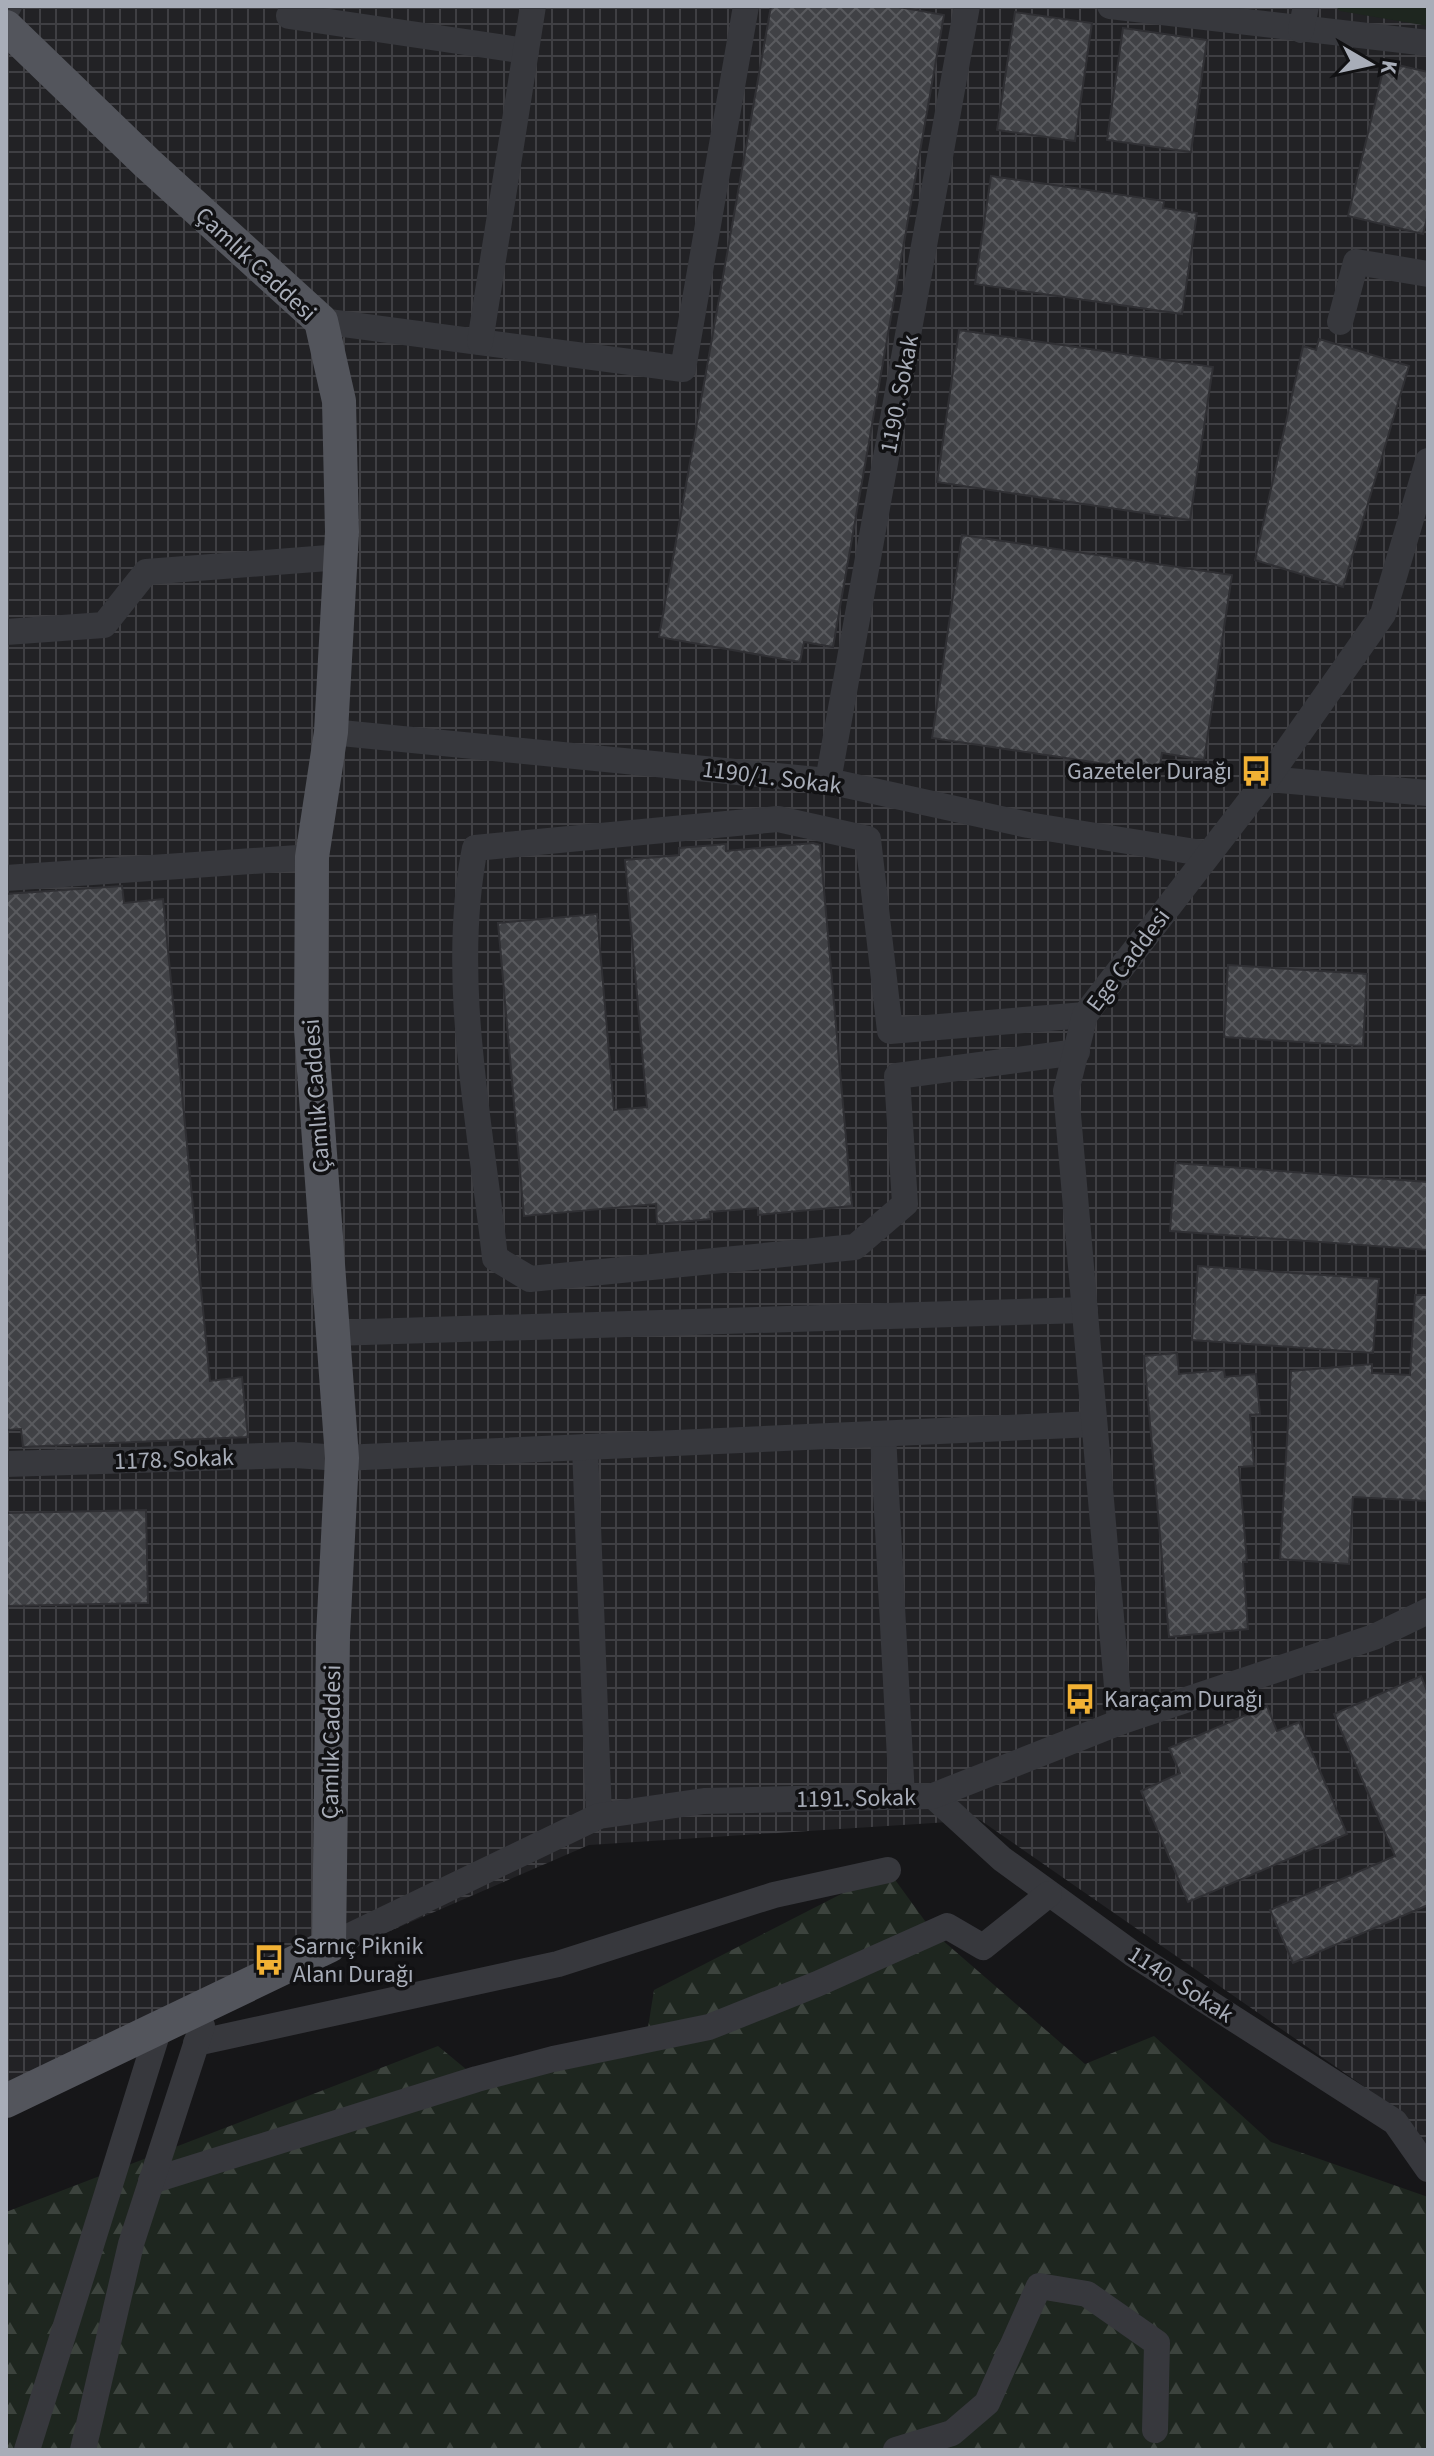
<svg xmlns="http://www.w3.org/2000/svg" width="1434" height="2456" font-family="'Source Sans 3',sans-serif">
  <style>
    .industrial { fill: url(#industrial-grid) }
    .grass { fill: #1e261f }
    .forest { fill: url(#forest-firs) }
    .building { fill: url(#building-cross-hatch); stroke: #303034; stroke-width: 2 }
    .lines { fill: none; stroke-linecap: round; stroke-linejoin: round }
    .minor { stroke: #37383d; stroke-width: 26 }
    .major { stroke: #53555c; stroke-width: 34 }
    .labels { text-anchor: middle; stroke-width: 7; stroke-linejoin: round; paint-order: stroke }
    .street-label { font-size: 24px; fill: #a8adb8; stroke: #111113 }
    .poi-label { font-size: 24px; fill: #a8adb8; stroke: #111113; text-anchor: start }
  </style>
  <defs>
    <pattern id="industrial-grid" width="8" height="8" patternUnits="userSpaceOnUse" patternTransform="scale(2)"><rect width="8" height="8" fill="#222225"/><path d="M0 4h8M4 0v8" fill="none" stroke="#3f3f43"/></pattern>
    <pattern id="forest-firs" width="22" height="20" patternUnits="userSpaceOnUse" patternTransform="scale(2)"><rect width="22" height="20" fill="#1e261f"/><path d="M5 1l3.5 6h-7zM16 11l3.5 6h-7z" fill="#3c433d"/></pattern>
    <pattern id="building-cross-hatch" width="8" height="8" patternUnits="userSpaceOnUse" patternTransform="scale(2)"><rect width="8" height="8" fill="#404145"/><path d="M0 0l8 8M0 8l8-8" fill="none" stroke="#595a5e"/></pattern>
  </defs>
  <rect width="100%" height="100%" fill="#161618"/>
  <path class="industrial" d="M6 6H1428V2154L1362 2085 980 1820 589 1845 6 2097Z"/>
  <path class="grass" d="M1335 6H1428V26L1340 11Z"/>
  <path class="forest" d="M888 1870 933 1932 1085 2064 1154 2036 1271 2142 1428 2197V2450H6V2212L438 2046 478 2079 646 2040 654 1990Z"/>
  <g class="building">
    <path d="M771 6H893L944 15 833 647 804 642 800 662 659 637Z"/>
    <path d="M1015 12 1092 23 1075 141 997 130Z"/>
    <path d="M1123 28 1207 40 1191 152 1107 140Z"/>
    <path d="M1385 62 1428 72V214L1423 234 1348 216Z"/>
    <path d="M991 176 1164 201 1163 208 1197 213 1182 314 975 284Z"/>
    <path d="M959 330 1213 367 1190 520 937 482Z"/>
    <path d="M1319 339 1409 366 1343 587 1255 560 1303 346 1316 350Z"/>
    <path d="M962 535 1232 575 1204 760 1162 753 1159 772 932 738Z"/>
    <path d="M813 843 820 845 852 1206 758 1215V1208L710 1212 711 1219 657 1224 656 1204 524 1216 498 923 597 914 614 1110 647 1107 625 860 679 855V848L726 844V851Z"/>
    <path d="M122 886 124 903 163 899 210 1381 242 1377 248 1437 23 1447 21 1429 6 1430V894Z"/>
    <path d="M1228 965 1367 974 1363 1046 1224 1037Z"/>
    <path d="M1175 1163 1428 1182V1250L1170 1231Z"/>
    <path d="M1198 1266 1379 1279 1373 1353 1192 1340Z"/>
    <path d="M1415 1295H1428V1501L1353 1497 1349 1564 1280 1559 1291 1371 1372 1364V1373L1410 1375Z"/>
    <path d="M1177 1353 1179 1374 1224 1370 1225 1377 1256 1374 1260 1414 1250 1415 1254 1466 1239 1467 1247 1562H1243L1248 1629 1169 1637 1144 1356Z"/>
    <path d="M146 1510 148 1603 6 1606V1513Z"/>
    <path d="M1421 1676 1428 1693V1905L1293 1963 1270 1910 1395 1856 1334 1714Z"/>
    <path d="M1267 1706 1277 1731 1299 1722 1347 1834 1188 1902 1141 1791 1180 1773 1169 1748Z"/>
  </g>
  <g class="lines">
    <g class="minor">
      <path d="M1110 6 1428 43"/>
      <path d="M6 10 9 6"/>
      <path d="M289 16 526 51"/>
      <path d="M1301 30 1306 6"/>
      <path d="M321 321 683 369 746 6"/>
      <path d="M1340 322 1356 262 1428 274"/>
      <path d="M480 342 533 6"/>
      <path d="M6 632 104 625 146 572 341 557"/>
      <path d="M331 732 828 781 1028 825 1208 854"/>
      <path d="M1267 779 1428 793"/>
      <path d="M828 781 967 6"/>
      <path d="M6 878 312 857"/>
      <path d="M1077 1052 897 1076 905 1204 855 1247 530 1279 495 1258C481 1127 449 978 475 848L778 819 868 839 890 1031 1085 1015"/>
      <path d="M333 1333 1085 1310"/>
      <path d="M883 1434 902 1797"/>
      <path d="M585 1447 599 1816"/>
      <path d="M6 1464 294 1455 342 1458 1094 1424"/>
      <path d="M1120 1722 1066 1091 1085 1015 1267 779 1383 614 1428 461"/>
      <path d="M933 1796 1002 1859 1133 1954 1395 2122 1428 2169"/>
      <path d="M329 1946 599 1816 704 1801 933 1796 1120 1722 1374 1637 1428 1611"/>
      <path d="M196 2043 558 1964 774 1895 888 1870"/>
      <path d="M151 2181 477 2079 553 2059 709 2027 817 1984 947 1926 983 1947 1049 1894"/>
      <path d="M27 2450 159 2028"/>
      <path d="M83 2450 131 2244 202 2026"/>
      <path d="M896 2450 952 2433 987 2403 1039 2286 1087 2294 1157 2343 1155 2430"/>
    </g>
    <path class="major" d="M6 27 148 164 321 321 339 401 342 532 331 732 312 857 311 1029 342 1458 333 1636 329 1946 6 2101"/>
  </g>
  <defs>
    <symbol id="bus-bare" viewBox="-9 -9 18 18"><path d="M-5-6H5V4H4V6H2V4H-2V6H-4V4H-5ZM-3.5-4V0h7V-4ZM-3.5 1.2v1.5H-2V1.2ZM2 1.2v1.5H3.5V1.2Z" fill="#f2b134" stroke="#111113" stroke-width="2.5" paint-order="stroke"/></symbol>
  </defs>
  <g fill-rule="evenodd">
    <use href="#bus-bare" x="1234" y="749" width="44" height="44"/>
    <use href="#bus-bare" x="1058" y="1677" width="44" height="44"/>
    <use href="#bus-bare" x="247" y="1938" width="44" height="44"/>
  </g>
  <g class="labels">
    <g class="street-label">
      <text transform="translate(256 264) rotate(43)" y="8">Çamlık Caddesi</text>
      <text transform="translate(899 394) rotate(-79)" y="8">1190. Sokak</text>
      <text transform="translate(772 777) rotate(7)" y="8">1190/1. Sokak</text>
      <text transform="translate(1128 960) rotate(-53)" y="8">Ege Caddesi</text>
      <text transform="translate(316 1096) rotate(-94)" y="8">Çamlık Caddesi</text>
      <text transform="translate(174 1459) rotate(-2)" y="8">1178. Sokak</text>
      <text transform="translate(331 1742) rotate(-89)" y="8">Çamlık Caddesi</text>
      <text transform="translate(856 1798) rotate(-1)" y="8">1191. Sokak</text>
      <text transform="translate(1181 1984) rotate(33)" y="8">1140. Sokak</text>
    </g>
    <g class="poi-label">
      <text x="1232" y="779" text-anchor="end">Gazeteler Durağı</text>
      <text x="1104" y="1707">Karaçam Durağı</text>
      <text x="293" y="1954">Sarnıç Piknik<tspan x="293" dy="28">Alanı Durağı</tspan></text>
    </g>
  </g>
  <rect width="1434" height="2456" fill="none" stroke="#a8adb8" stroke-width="16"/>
  <g transform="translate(1370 64) rotate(99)" stroke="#111113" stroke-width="6" paint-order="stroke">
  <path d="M0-6L14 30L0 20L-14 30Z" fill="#a8adb8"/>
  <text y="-12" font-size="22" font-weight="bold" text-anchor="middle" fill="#a8adb8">K</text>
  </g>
</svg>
